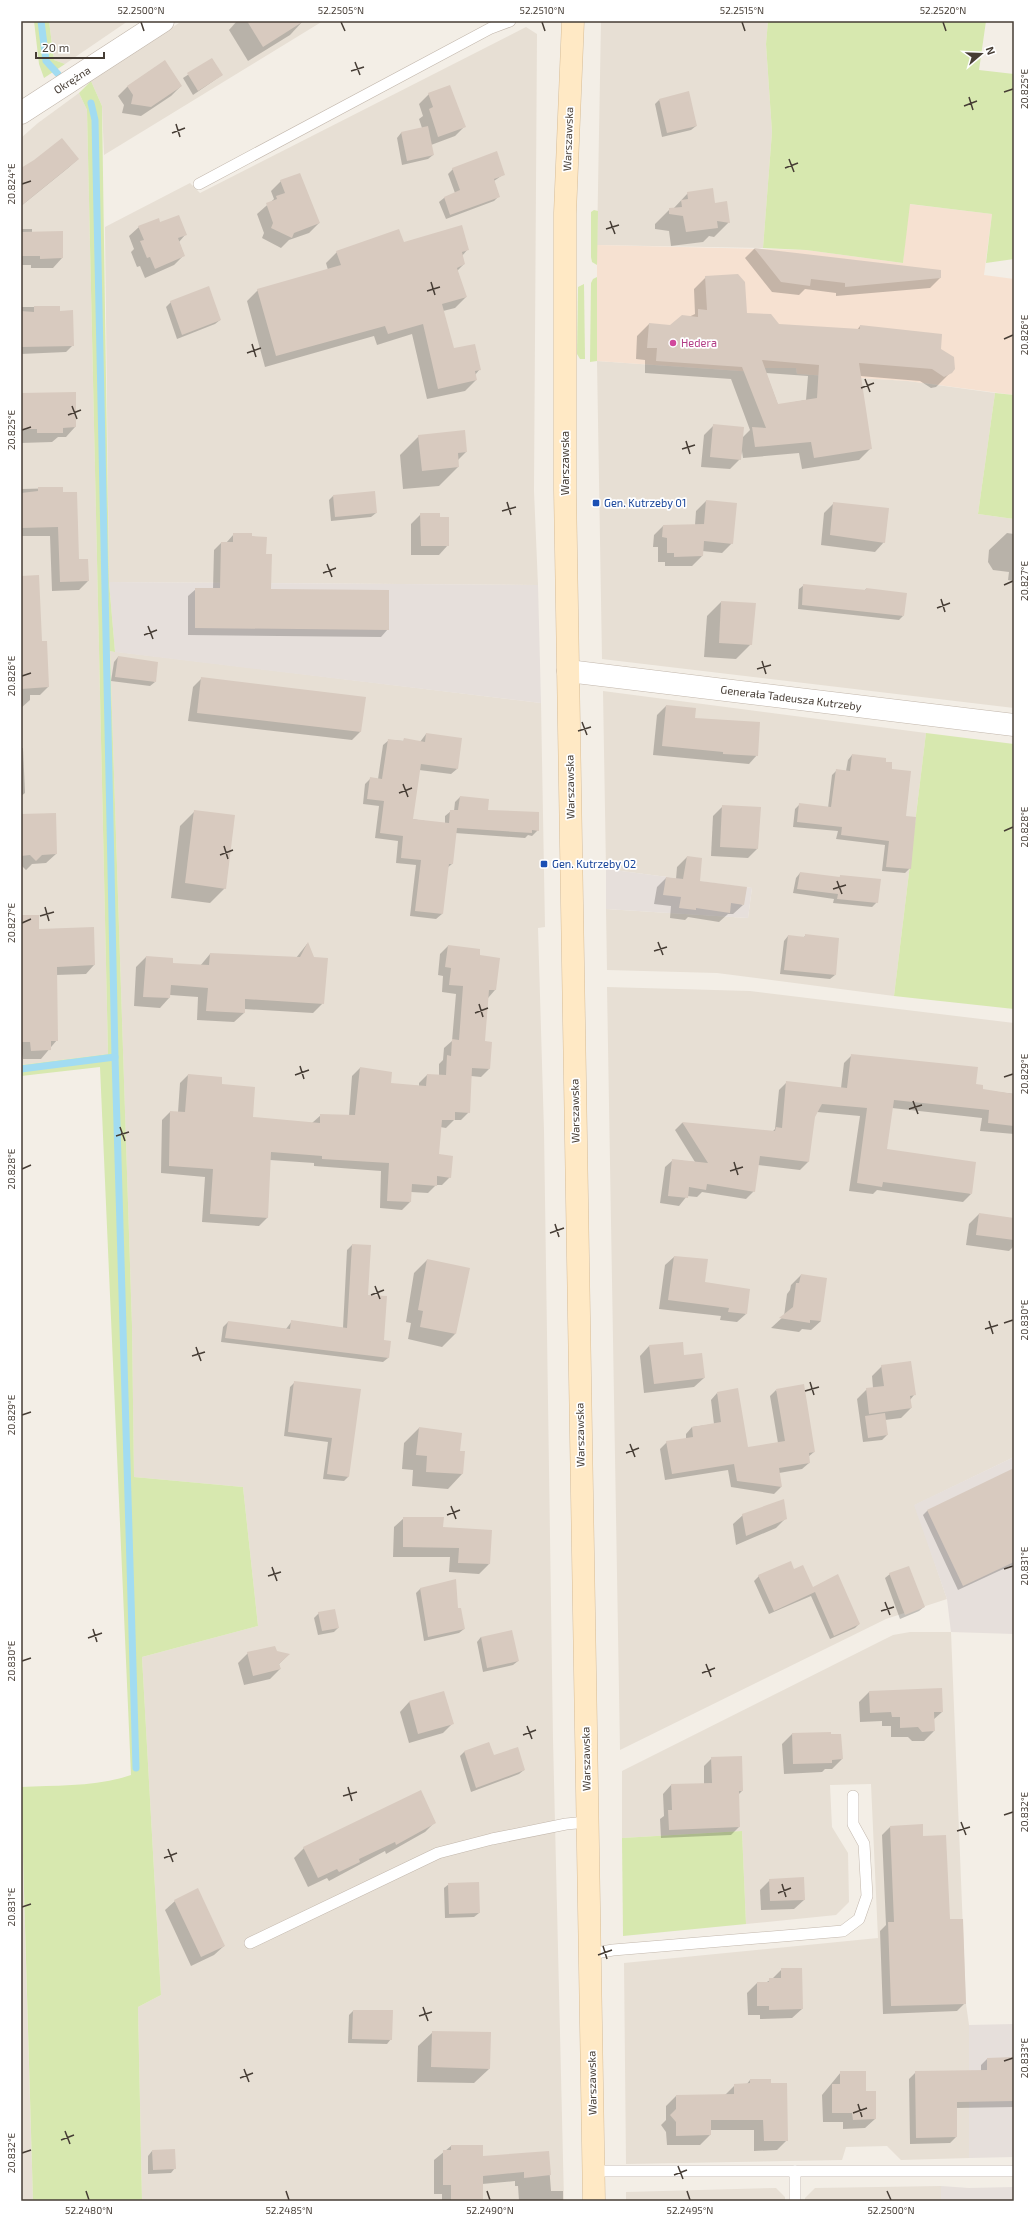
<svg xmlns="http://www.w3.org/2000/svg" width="1035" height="2222" font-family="'Exo 2',sans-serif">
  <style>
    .residential { fill: #e7dfd4 }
    .commercial { fill: #f6e1d1 }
    .industrial { fill: #e6dfdb }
    .green { fill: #d7e8af }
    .shadow { fill: #0003; fill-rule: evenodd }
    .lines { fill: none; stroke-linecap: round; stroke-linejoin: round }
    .stream { stroke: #a2dcf1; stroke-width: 7 }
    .building { fill: #d8cabf; fill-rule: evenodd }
    .lane-casing { stroke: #c2b7ac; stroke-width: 12 }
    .street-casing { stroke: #c2b7ac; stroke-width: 23 }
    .secondary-casing { stroke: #d7bd98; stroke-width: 23 }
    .lane { stroke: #fff; stroke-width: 11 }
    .street { stroke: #fff; stroke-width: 22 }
    .secondary { stroke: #ffe9c5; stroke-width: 22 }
    .ticks { fill: none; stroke: #463d35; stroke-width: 1.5 }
    .hotel-dot { fill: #d1479c; stroke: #fff; stroke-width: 1.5 }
    .transit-dot { fill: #1a4fb4; stroke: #fff; stroke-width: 1.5 }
    .labels { text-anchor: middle; stroke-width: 3.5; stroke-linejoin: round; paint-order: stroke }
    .street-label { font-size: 11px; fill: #463d35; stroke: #fff }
    .hotel-label { font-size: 11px; fill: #b23c85; stroke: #fff; text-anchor: start }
    .transit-label { font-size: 11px; fill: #164399; stroke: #fff; text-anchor: start }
    .neatline { fill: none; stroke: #463d35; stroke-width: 1.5 }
    .ticks-label { font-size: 10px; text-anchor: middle; fill: #463d35 }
  </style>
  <rect width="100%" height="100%" fill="#f3eee6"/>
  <g class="residential">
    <path d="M49 21H128L65 64 54 60Z"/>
    <path d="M182 21H323L104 155 102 106 91 81Z"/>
    <path d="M601 21H768L766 44 772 132 763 248 597 245Z"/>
    <path d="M526 27 537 34 534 491 538 585 109 582 105 227 190 183 200 193Z"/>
    <path d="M79 93 87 110 108 1054 21 1065V138L38 123Z"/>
    <path d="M597 361 755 372 765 368H796L797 374 908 381 995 393 978 514 1014 519V708L602 659Z"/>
    <path d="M110 651 541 703 545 927 538 928 544 1131 553 1739 564 2201H142L138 2007 161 1995 142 1657 258 1626 243 1487 134 1477 132 1326Z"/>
    <path d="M603 691 926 733 894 996 717 973 607 970 606 909 748 918 752 888 606 869Z"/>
    <path d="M607 987 750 991 1014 1023V1457L915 1505 947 1599 886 1619 620 1750Z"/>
    <path d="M910 1632H951L966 2004 969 2025V2158L901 2160 887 2146 846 2147 842 2160 626 2164 624 1963 878 1938 871 1784 830 1785 832 1827 848 1853 849 1902 836 1915 746 1924 742 1831 622 1838V1771L893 1635Z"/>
    <path d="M21 1796 33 2201H21Z"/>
    <path d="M941 2186V2201H805V2198L815 2188Z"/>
    <path d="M776 2188 785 2197V2201H626V2192Z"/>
  </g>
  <path class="commercial" d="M909 204 992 214 984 275 1014 279V395L908 381 797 374 796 368H765L755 372 597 361V245L806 250 903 263Z"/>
  <g class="industrial">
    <path d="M109 582 538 585 541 703 115 652Z"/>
    <path d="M606 869 752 888 748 918 606 909Z"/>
    <path d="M1014 1457V1634L951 1632 947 1599 914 1505Z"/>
    <path d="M1014 2024V2157L969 2158V2025Z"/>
    <path d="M941 2186 969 2188 1014 2187V2201H941Z"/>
  </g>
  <g class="green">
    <path d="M34 21H49L54 60 65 64 44 78 39 64Z"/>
    <path d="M768 21H986L979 70 1014 74V259L986 263 992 214 910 204 903 263 806 250 763 248 772 132 766 44Z"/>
    <path d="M91 81 102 106 109 582 115 652 110 651 132 1326 134 1477 243 1487 258 1626 142 1657 161 1995 138 2007 142 2201H33L21 1787C57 1785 97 1787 131 1775L100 1067 21 1076V1065L108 1054 87 110 79 93Z"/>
    <path d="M594 210 598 211 597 265 592 262 591 257V212Z"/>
    <path d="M597 277V361L590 362 591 283 593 279Z"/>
    <path d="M584 284 585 359H580L577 354 578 287Z"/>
    <path d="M995 393 1014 395V519L978 514Z"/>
    <path d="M926 733 1014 744V1009L894 996Z"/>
    <path d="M742 1831 746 1924 623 1936 622 1838Z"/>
  </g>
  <g class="shadow">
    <path d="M237 21H303L290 35 248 61 229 30Z"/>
    <path d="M212 59 222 75 193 95 183 78Z"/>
    <path d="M165 62 181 86 171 96 141 116 122 113 124 105 118 96 127 87Z"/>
    <path d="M429 94 464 127 455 136 431 145 433 155 428 159 402 165 397 138 401 133 422 128 419 119 423 116 419 104Z"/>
    <path d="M659 100 696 126 691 130 662 137 655 104Z"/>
    <path d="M78 159 68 168 21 206V172Z"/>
    <path d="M453 169 504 174 494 181 499 196 494 201 446 219 439 202 444 198 455 193 448 174Z"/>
    <path d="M281 181 319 223 309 233 289 240 281 248 262 238 264 233 257 214 274 199 271 191Z"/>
    <path d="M688 193 729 222 714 237 709 236 703 242 671 246 669 231 655 229V224L670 209H673Z"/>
    <path d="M159 223 185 235 179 242 184 255 174 265 145 278 140 266 137 267 131 252 134 249 129 236 139 227Z"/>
    <path d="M21 229H32V233L62 258 53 268H31V265H21Z"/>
    <path d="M403 244 468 249 462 256 464 264 457 271 466 297 455 308 443 311 453 350 480 369 475 375 476 380 465 391 427 399 412 334 377 345 374 336 265 367 247 301 258 290 328 270 326 263 337 252Z"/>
    <path d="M754 249 940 271V278L930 288 836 296V293L805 289 799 295 772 292 745 258Z"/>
    <path d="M706 277 746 314 779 325 857 330 860 326 940 350 953 370 936 387 931 388 920 381 860 376 871 448 859 460 802 469 799 453 743 458 742 451 740 459 730 469 701 467 704 435 714 425 742 438 750 430 731 379 645 373V360L636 359 637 336 649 324 670 326 695 314 694 289ZM766 373 808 376 806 400 778 405Z"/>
    <path d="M171 302 220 320 215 324 177 339 166 307Z"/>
    <path d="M21 307H59V312L73 345 66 352 21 354Z"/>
    <path d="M21 395 75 427 66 437H58L52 442 21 443Z"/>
    <path d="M419 436 466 452 458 460V467L439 486 403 489 400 455Z"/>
    <path d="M62 488 78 560 88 581 79 590 52 591 50 536H21V489Z"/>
    <path d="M333 496 376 513 371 517 331 521 329 500Z"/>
    <path d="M706 501 732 543 722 553 702 551V556L692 566H665V562H658V547H653L654 535 663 526 695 525 696 511Z"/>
    <path d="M834 503 884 542 875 552 821 545 824 513Z"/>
    <path d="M421 514 448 545 439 555H411V524Z"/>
    <path d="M1007 533 1014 534V581L1008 580 1009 572 993 570 988 562 989 550Z"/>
    <path d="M234 534 251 537 265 555 270 590 388 629 381 637 188 635V596L196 589H213L214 550 221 543H226Z"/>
    <path d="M21 577 41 642 48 687 40 695H30V700L21 708Z"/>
    <path d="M804 585 864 591 866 589 903 616 899 620 798 609 799 589Z"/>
    <path d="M721 602 751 644 736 659 704 657 707 616Z"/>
    <path d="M118 657 155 682 150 686 111 681 114 662Z"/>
    <path d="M202 678 361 731 352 740 188 721 193 687Z"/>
    <path d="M666 706 694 719 757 755 749 764 653 755 657 715Z"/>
    <path d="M426 734 457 769 451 774 419 770 412 819 445 824V816L451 811H454L455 802 460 797 487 811 538 830 532 836 528 835 525 838 455 833 452 864 447 868 442 914 436 919 410 916 416 865 396 863 398 841 375 838 379 806 363 804 365 784 371 778 378 779 383 745 389 740 420 742Z"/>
    <path d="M21 748H23L25 793 21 796Z"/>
    <path d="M852 755 891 770 905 817 910 868 905 873 882 871 885 845 836 839 838 831 793 827 795 809 800 804 828 808 832 775 837 770 846 771 848 760Z"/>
    <path d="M723 806 757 849 748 858 711 856 713 816Z"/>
    <path d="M195 811 225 888 210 903 171 898 180 826Z"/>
    <path d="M21 815 56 854 46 863 32 864 26 870 21 865Z"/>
    <path d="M687 857 698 882 743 905 733 914H728L719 922 688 917 685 920 670 918 671 906 654 904 657 887 666 878 676 879 677 867Z"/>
    <path d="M800 873 838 878 841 876 877 902 872 907 833 903 834 899 793 893 796 878Z"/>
    <path d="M21 916 38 930 94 965 86 974 56 975 57 1040 41 1059H23L21 1050Z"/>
    <path d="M806 935 835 975 830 979 780 974 784 941 788 936 803 938Z"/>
    <path d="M307 944 323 1003 313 1013 244 1009V1013L234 1022 197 1020 198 997 170 995 169 998 160 1008 134 1006 136 967 146 957 172 964 200 966 210 954 296 958Z"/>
    <path d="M448 946 479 956 495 990 488 998 484 1042 491 1043 489 1069 481 1077 471 1076 469 1112 461 1120H454L446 1128 440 1127 437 1155 450 1177 442 1185H436L428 1193 411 1192 410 1202 402 1210 380 1208 381 1171 314 1166V1163L270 1160 267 1218 259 1226 202 1222 205 1177 161 1173 162 1120 170 1112H178L180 1083 188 1075 220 1085 252 1118 312 1123 321 1115 349 1116 352 1076 360 1068 390 1084 419 1086V1083L427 1075 439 1076V1064L443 1060 444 1048 452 1041 456 994 442 992 443 976 438 975 440 954Z"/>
    <path d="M852 1055 975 1085 982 1090 1014 1094V1134L980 1131 982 1118 892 1108 886 1150 971 1194 963 1202 877 1190 873 1194 849 1191 860 1116 817 1112 814 1117 808 1162 800 1170 758 1165 754 1191 746 1199 702 1192 697 1197 687 1196 679 1206 660 1203 665 1167 673 1160 695 1162 675 1130 682 1123 772 1132 775 1129 779 1090 787 1082 841 1088 844 1063Z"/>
    <path d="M979 1214 1014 1219V1246L1009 1251 966 1245 969 1224Z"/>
    <path d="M352 1245 388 1358 383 1362 221 1342 223 1327 228 1322 286 1329 292 1321 343 1328 347 1250Z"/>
    <path d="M674 1257 707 1260 704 1282 746 1314 737 1322 720 1320 721 1316 659 1309 665 1265Z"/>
    <path d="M427 1260 469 1269 455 1334 442 1347 408 1339 411 1323 406 1322 414 1273Z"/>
    <path d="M801 1275 821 1321 811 1330 802 1329 799 1332 771 1328 784 1316 787 1294 790 1290 791 1285Z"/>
    <path d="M649 1346 684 1356 704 1378 694 1387 644 1393 640 1356Z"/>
    <path d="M882 1366 914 1395 910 1400 911 1408 901 1418 885 1420 887 1435 882 1440 863 1442 857 1399 867 1389 873 1388 872 1376Z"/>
    <path d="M295 1382 359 1390 348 1477 344 1481 323 1479 328 1442 284 1436 290 1387Z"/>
    <path d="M776 1390 814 1452 808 1457 809 1463 802 1469 779 1473 781 1487 774 1494 731 1487 728 1470 665 1480 660 1449 667 1442 686 1439V1434L692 1427 714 1424 711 1400 717 1393 747 1448 778 1443 770 1396Z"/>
    <path d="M419 1428 459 1452H464L462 1474 448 1489 412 1486 413 1470 402 1469 404 1443Z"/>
    <path d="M1014 1470V1564L958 1590 923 1515 927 1511Z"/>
    <path d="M743 1515 786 1518 776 1528 736 1545 733 1524Z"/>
    <path d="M404 1518 442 1528 490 1531 489 1564 479 1574 449 1572 450 1557H393L394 1527Z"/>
    <path d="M794 1571 812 1588 859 1624 855 1628 830 1639 811 1596 769 1614 754 1581 759 1576Z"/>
    <path d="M890 1574 924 1607 919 1611 900 1619 885 1578Z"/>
    <path d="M421 1588 457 1609 464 1629 459 1633 424 1641 416 1593Z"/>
    <path d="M319 1613 338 1628 334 1632 318 1635 314 1618Z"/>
    <path d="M481 1637 518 1661 513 1665 483 1672 477 1642Z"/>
    <path d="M248 1653 288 1655 279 1664 280 1669 270 1679 244 1685 238 1663Z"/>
    <path d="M443 1692 453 1723 443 1733 409 1743 400 1712 409 1702Z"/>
    <path d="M869 1692 942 1712 933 1720 934 1731 924 1741H912L908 1737H891V1726H882V1721L860 1722 859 1702Z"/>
    <path d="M792 1734 842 1759 832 1769H825L822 1772 784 1774 782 1744Z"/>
    <path d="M489 1743 493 1756 524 1770 519 1774 471 1792 460 1756 464 1752Z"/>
    <path d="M712 1758 742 1791 738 1795 739 1827 731 1835 661 1838 660 1819 664 1816 663 1794 671 1785 704 1784V1766Z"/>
    <path d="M435 1822 425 1832 386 1854 385 1851 329 1881 327 1878 308 1887 294 1858 304 1848Z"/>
    <path d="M890 1827 922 1837 949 1920 965 2003 957 2011 883 2014 880 1931 886 1925 882 1835Z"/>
    <path d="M770 1880 804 1900 794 1909 761 1910 760 1890Z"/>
    <path d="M449 1884 479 1913 474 1917 445 1918 444 1888Z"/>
    <path d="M175 1901 224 1946 214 1955 191 1966 165 1910Z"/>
    <path d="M782 1969 802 2009 792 2018 760 2019V2015H748L747 1993 757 1983H765L772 1979Z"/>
    <path d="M353 2011 391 2039 387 2044 348 2043 349 2015Z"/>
    <path d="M433 2032 489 2069 474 2083 417 2082 418 2046Z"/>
    <path d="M1014 2058V2107L956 2108V2137L950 2143 910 2144 909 2079 916 2072H981V2065L987 2059Z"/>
    <path d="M841 2072 865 2092 875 2119 865 2128 843 2129V2122H823L822 2095Z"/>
    <path d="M750 2080 787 2140 777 2150 754 2151V2130H710V2135L700 2145H667L666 2132 661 2125 666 2120V2106L676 2096 725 2095 735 2085H746Z"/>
    <path d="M451 2146 482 2157 548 2152 551 2191H563V2201H519L518 2186H515V2181L482 2184V2201H442V2194H434V2160Z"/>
    <path d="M152 2151 175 2168 171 2173 148 2174V2156Z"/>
  </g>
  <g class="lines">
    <g class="stream">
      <path d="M41 21 46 61 58 74"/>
      <path d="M91 103 95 120 115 1057 136 1768"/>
      <path d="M21 1069 115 1057"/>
    </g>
  </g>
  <g class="building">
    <path d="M247 21H304L263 47Z"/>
    <path d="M212 58 223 75 198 91 187 73Z"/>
    <path d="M165 60 182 86 151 107 131 104 133 95 127 86Z"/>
    <path d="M450 85 466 127 438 137 429 109 433 107 428 93Z"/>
    <path d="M689 91 697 126 667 133 659 99Z"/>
    <path d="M428 126 434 155 407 161 401 132Z"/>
    <path d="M62 138 79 159 21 206V168L34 160Z"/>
    <path d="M497 151 505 175 494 179 500 197 450 215 444 197 460 190 452 168Z"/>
    <path d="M300 173 320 223 294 233 292 238 271 228 273 223 266 203 277 199 276 196 285 193 280 180Z"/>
    <path d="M713 188 715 203 727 201 730 223 717 221 718 228 686 232 683 216 669 214V208L682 207 681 200 688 199 687 192Z"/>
    <path d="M179 215 187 235 178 238 185 256 155 269 150 257 147 258 140 241 144 240 138 226 159 218 160 222Z"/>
    <path d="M462 225 469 250 462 252 465 264 457 268 467 297 442 304 454 348 475 344 481 370 475 371 477 380 438 389 423 324 388 334 385 326 276 356 257 289 341 265 336 251 399 229 404 242Z"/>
    <path d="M63 231V258L40 259V256H21V232Z"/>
    <path d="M754 248 941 270V278L845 287V283L811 279 810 286 781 282Z"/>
    <path d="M738 274 745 282 747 313 771 314 779 324 860 329V325L942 334 941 349 954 357 955 369 952 373 944 377 932 369 859 363 872 449 814 458 811 442 755 447 752 427 766 428 742 367 656 361 657 348H647L649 323 670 325 682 315 698 317V309L707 310 705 276ZM762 360 819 365 817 398 778 404Z"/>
    <path d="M209 286 221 320 182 335 170 301Z"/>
    <path d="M34 306H60V311L73 310 74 346 21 347V311L34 312Z"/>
    <path d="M76 392V427L63 428V433H37V429H21V393Z"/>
    <path d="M713 424 744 427 741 460 710 457Z"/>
    <path d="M465 430 467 452 458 453 459 467 422 471 418 435Z"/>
    <path d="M38 487H63V492H77L79 559H88L89 581 60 582 58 527 21 528V493L38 491Z"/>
    <path d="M375 491 377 513 335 517 333 495Z"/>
    <path d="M706 500 737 503 733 544 704 541 703 556 674 557V553H667V538L662 537 663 525 704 524Z"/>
    <path d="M833 502 889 508 885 543 830 535Z"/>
    <path d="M420 513H440V517H449V546H421Z"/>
    <path d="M233 533H252V536L267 537 266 554H272L271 589 389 590V630L195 628V588H220L221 542H233Z"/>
    <path d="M39 575 42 641H47L49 687 21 689V576Z"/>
    <path d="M803 584 866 590V588L907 593 904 616 802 605Z"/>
    <path d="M721 601 756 603 752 645 719 643Z"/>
    <path d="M118 656 158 662 156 682 115 677Z"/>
    <path d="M201 677 366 697 361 732 197 713Z"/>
    <path d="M666 705 696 708 695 718 760 722 758 756 723 754V752L662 746Z"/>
    <path d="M426 733 462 738 458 769 421 764 413 819 449 823 450 810H458L460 796 489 799 488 810 539 812V831L532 830V833L457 828 453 864H449L443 914 415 911 421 860 401 858 403 836 380 833 384 801 367 799 370 777 382 779 388 739 403 741 404 738 425 742Z"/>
    <path d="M852 754 886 758V762H892V769L911 771 906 816 916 817 911 869 886 867 889 841 841 835 842 827 797 822 799 803 831 807 836 769 850 771Z"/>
    <path d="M722 805 761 807 758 849 720 847Z"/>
    <path d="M194 810 235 815 226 889 185 883Z"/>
    <path d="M56 813 57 854 42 855 36 861 30 855 21 856V814Z"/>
    <path d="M687 856 702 858 700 881 747 887 744 905 731 903 730 913 696 908V910L679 908 681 897 663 895 666 877 683 879Z"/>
    <path d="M800 872 840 877V875L881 879 878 903 837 899 838 894 797 889Z"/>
    <path d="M21 915H39V929L94 927 95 965 57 967 58 1041H51V1050L31 1051 30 1042H21Z"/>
    <path d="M805 934 839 938 836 975 784 970 788 935 805 937Z"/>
    <path d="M308 942 314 957 328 958 324 1004 245 999V1013L206 1011 208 988 171 985 170 998 143 997 146 956 173 958V963L209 965 210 953 300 957Z"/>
    <path d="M448 945 480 949V955L500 958 496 990H489L485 1041 492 1042 490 1069 472 1068 470 1113 455 1112V1120H442L439 1154 453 1156 451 1178 437 1176V1186L412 1184 411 1202 387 1201 389 1163 322 1159V1156L271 1152 268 1218 210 1214 213 1169 169 1166 170 1111 185 1112 188 1074 222 1077V1084L255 1087 253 1117 320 1123V1114L355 1115 360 1067 392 1072 391 1083 426 1086 427 1074 446 1075 447 1055 451 1056 452 1039 459 1040 463 986 449 985 451 968 445 967Z"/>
    <path d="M851 1054 978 1067 976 1084 983 1085V1089L1014 1094V1126L988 1123 989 1110 894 1100 887 1149 976 1162 972 1194 883 1182 882 1187 857 1183 867 1108 822 1104 815 1117 809 1162 760 1156 755 1192 707 1184 706 1190 689 1187 688 1198 668 1196 672 1159 708 1163 682 1122 775 1131 776 1127 782 1128 786 1081 847 1088Z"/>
    <path d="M979 1213 1014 1218V1240L976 1235Z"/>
    <path d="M352 1244 371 1245 368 1295 387 1296 384 1340 391 1341 389 1358 225 1338 228 1321 290 1329 291 1320 347 1328Z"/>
    <path d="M674 1256 708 1259 705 1282 750 1289 747 1314 728 1312 729 1308 668 1300Z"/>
    <path d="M427 1259 470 1268 456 1334 420 1327 423 1311 418 1310Z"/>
    <path d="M801 1274 827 1278 821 1321 810 1320V1323L779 1318 793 1307 796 1283H799Z"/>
    <path d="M683 1342 684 1355 702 1353 705 1378 654 1384 649 1345Z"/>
    <path d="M911 1361 916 1395 910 1396 912 1408 869 1414 866 1388 884 1386 881 1365Z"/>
    <path d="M294 1381 361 1389 349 1477 327 1474 332 1438 288 1432Z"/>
    <path d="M804 1384 815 1452 809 1453 810 1463 779 1468 782 1487 737 1481 734 1464 672 1474 666 1441 693 1437 692 1427 721 1422 717 1392 738 1388 748 1447 785 1441 776 1389Z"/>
    <path d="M885 1413 888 1435 868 1438 865 1416Z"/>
    <path d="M419 1427 462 1433 460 1451H465L463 1474 426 1472 427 1456 416 1455Z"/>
    <path d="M1014 1468V1562L963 1586 927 1510Z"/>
    <path d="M784 1499 787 1519 746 1536 742 1514Z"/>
    <path d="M403 1517H444L443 1527 492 1530 490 1564 458 1563 459 1548 403 1547Z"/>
    <path d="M791 1561 794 1569 803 1565 813 1587 838 1574 860 1624 834 1636 815 1592 774 1611 758 1575Z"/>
    <path d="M909 1566 925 1607 905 1615 889 1573Z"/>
    <path d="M456 1579 458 1608H461L465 1629 428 1637 420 1588Z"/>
    <path d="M335 1609 339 1628 322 1631 318 1612Z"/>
    <path d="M512 1630 519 1661 487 1668 481 1637Z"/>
    <path d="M275 1646 277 1651 290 1654 279 1664 281 1669 253 1676 247 1652Z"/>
    <path d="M942 1688 943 1712H934L935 1731 922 1732 918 1727 900 1728V1717H892L891 1712 870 1713 869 1691Z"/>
    <path d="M444 1691 454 1724 418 1734 409 1701Z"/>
    <path d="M831 1732V1734H841L843 1759 832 1760V1763L793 1764 792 1733Z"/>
    <path d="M489 1742 494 1755 518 1747 525 1770 476 1788 464 1751Z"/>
    <path d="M742 1756 743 1791H739L740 1827 669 1830 668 1810H672L671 1784 712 1783 711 1757Z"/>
    <path d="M421 1790 436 1823 396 1845 395 1842 359 1859 360 1862 339 1872 337 1869 318 1878 303 1847Z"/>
    <path d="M923 1824V1836L946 1835 950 1919H963L966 2004 891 2006 888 1922H894L890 1826Z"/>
    <path d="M804 1877 805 1900 770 1901 769 1879Z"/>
    <path d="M479 1882 480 1913 449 1914 448 1883Z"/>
    <path d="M198 1888 225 1946 201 1957 174 1900Z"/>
    <path d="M781 1968H802L803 2009 769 2010V2006H757V1982H769V1978H781Z"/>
    <path d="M353 2010H393L392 2040 352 2039Z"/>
    <path d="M432 2031 491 2032 490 2069 431 2067Z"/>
    <path d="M1014 2057V2101L957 2102V2137L916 2138 915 2071 987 2070V2058Z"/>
    <path d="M840 2071H866V2091H876V2119L853 2120 852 2113H832V2084H840Z"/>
    <path d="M750 2079H771V2083H787L788 2141H764L763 2120H711V2135L676 2136V2122L670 2115 676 2109V2095L734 2094V2084L750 2083Z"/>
    <path d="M451 2145H483V2156L549 2151 551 2175 524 2178V2172L483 2176V2201H451V2185H443V2150H451Z"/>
    <path d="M175 2149 176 2169 153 2170 152 2150Z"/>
  </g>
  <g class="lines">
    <defs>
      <g id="lane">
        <path d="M199 184 491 28 510 21"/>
        <path d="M250 1943 438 1853 492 1839 566 1824 587 1822"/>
        <path d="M590 1954 613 1950 843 1931 859 1919 867 1896 864 1844 853 1824V1796"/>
        <path d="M594 2171H1014"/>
        <path d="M795 2201V2171"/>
      </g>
      <g id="street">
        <path d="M21 113 163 21"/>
        <path d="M568 671 1014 725"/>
      </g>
      <path id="secondary" d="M573 21 565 213V490L594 2201"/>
    </defs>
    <use href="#lane" class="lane-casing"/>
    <use href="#street" class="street-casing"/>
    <use href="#secondary" class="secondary-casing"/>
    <use href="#lane" class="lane"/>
    <use href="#street" class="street"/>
    <use href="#secondary" class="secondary"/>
  </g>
  <path class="ticks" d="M141 22 144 31M341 22 345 31M542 22 545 31M742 22 745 31M943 22 946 31M355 62 360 75M351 71 364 67M1004 92 1013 89M969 97 973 110M964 106 977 101M176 124 180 137M172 133 185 128M789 159 794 172M785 168 798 163M22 184 31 181M610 221 615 234M606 229 619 225M431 282 435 295M427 291 440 287M1004 339 1013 335M252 344 256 357M247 353 261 348M865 379 870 392M861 388 874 383M72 406 77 419M68 415 81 410M22 430 31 427M686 441 690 454M682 449 695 445M507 502 511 515M502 511 516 507M327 564 332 577M323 573 336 568M1004 585 1013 581M941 599 945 612M937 608 950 603M148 626 153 639M144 635 157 630M762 661 766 674M757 669 771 665M22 676 31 673M582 722 587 735M578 731 591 727M403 784 408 797M399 793 412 788M1004 831 1013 827M224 846 228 859M220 855 233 850M837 881 842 894M833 889 846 885M45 907 49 921M40 916 54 912M22 923 31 919M658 942 663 955M654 951 667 947M479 1004 483 1017M475 1013 488 1008M300 1066 304 1079M295 1075 309 1070M1004 1077 1013 1074M913 1101 918 1114M909 1109 922 1105M120 1127 125 1141M116 1136 129 1132M734 1162 738 1175M22 1169 31 1165M730 1171 743 1167M555 1224 559 1237M550 1233 564 1228M375 1286 380 1299M371 1295 384 1290M989 1321 993 1334M1004 1323 1013 1320M985 1329 998 1325M196 1347 201 1361M192 1356 205 1352M810 1382 814 1395M805 1391 819 1387M22 1415 31 1412M630 1444 635 1457M626 1453 639 1448M451 1506 456 1519M447 1515 460 1510M272 1567 277 1581M1004 1569 1013 1566M268 1576 281 1572M885 1602 890 1615M881 1611 894 1607M93 1629 97 1642M88 1638 102 1633M22 1661 31 1658M706 1664 711 1677M702 1673 715 1668M527 1726 532 1739M523 1735 536 1730M348 1787 352 1801M343 1796 357 1792M1004 1815 1013 1812M961 1822 966 1835M957 1831 970 1827M168 1849 173 1862M164 1858 177 1853M782 1884 786 1897M778 1893 791 1888M22 1907 31 1904M603 1946 607 1959M598 1955 612 1950M423 2007 428 2021M419 2016 432 2012M1004 2061 1013 2058M244 2069 249 2082M240 2078 253 2073M858 2104 862 2117M853 2113 867 2108M65 2131 70 2144M61 2140 74 2135M22 2153 31 2150M678 2166 683 2179M674 2175 687 2170M86 2191 89 2200M286 2191 289 2200M487 2191 490 2200M687 2191 690 2200M887 2191 891 2200"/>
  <circle class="hotel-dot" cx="673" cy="343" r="4"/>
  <g class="transit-dot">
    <rect x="592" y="499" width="8" height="8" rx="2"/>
    <rect x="540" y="860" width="8" height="8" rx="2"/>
  </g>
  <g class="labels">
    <g class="street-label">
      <text transform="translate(72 80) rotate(-33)" y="4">Okrężna</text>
      <text transform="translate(568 139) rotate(-88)" y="4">Warszawska</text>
      <text transform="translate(565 463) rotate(-90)" y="4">Warszawska</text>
      <text transform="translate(791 698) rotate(7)" y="4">Generała Tadeusza Kutrzeby</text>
      <text transform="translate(570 787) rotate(-91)" y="4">Warszawska</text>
      <text transform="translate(575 1111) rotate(-91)" y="4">Warszawska</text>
      <text transform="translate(580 1435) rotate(-91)" y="4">Warszawska</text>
      <text transform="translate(586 1759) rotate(-91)" y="4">Warszawska</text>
      <text transform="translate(592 2083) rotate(-91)" y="4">Warszawska</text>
    </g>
    <g class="hotel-label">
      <text x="681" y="347">Hedera</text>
    </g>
    <g class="transit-label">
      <text x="604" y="507">Gen. Kutrzeby 01</text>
      <text x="552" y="868">Gen. Kutrzeby 02</text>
    </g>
  </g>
  <rect width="1035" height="2222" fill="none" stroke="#ffffff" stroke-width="44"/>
  <g transform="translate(981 54) rotate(71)" stroke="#ffffff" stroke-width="3" paint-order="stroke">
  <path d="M0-3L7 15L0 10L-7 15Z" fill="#463d35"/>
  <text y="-6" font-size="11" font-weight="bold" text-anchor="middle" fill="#463d35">N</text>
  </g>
  <path d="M36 52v6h68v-6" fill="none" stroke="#463d35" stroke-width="2"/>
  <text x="42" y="52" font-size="12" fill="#463d35" stroke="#ffffff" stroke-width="3" paint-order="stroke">20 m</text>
  <rect x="22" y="22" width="991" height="2178" class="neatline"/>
  <g class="ticks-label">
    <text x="141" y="14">52.2500°N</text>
    <text x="341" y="14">52.2505°N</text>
    <text x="542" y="14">52.2510°N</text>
    <text x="742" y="14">52.2515°N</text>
    <text x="943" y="14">52.2520°N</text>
    <text transform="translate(1024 89) rotate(-90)" y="4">20.825°E</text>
    <text transform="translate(11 184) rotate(-90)" y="4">20.824°E</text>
    <text transform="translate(1024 335) rotate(-90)" y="4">20.826°E</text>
    <text transform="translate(11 430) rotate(-90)" y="4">20.825°E</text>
    <text transform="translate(1024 581) rotate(-90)" y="4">20.827°E</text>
    <text transform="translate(11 676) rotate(-90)" y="4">20.826°E</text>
    <text transform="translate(1024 827) rotate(-90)" y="4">20.828°E</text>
    <text transform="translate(11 923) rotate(-90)" y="4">20.827°E</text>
    <text transform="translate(1024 1074) rotate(-90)" y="4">20.829°E</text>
    <text transform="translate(11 1169) rotate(-90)" y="4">20.828°E</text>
    <text transform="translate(1024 1320) rotate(-90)" y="4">20.830°E</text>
    <text transform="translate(11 1415) rotate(-90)" y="4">20.829°E</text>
    <text transform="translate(1024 1566) rotate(-90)" y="4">20.831°E</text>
    <text transform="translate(11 1661) rotate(-90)" y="4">20.830°E</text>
    <text transform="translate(1024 1812) rotate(-90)" y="4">20.832°E</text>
    <text transform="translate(11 1907) rotate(-90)" y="4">20.831°E</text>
    <text transform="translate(1024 2058) rotate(-90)" y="4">20.833°E</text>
    <text transform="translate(11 2153) rotate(-90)" y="4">20.832°E</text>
    <text x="89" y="2214">52.2480°N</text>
    <text x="289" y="2214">52.2485°N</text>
    <text x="490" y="2214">52.2490°N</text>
    <text x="690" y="2214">52.2495°N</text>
    <text x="891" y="2214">52.2500°N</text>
  </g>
</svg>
